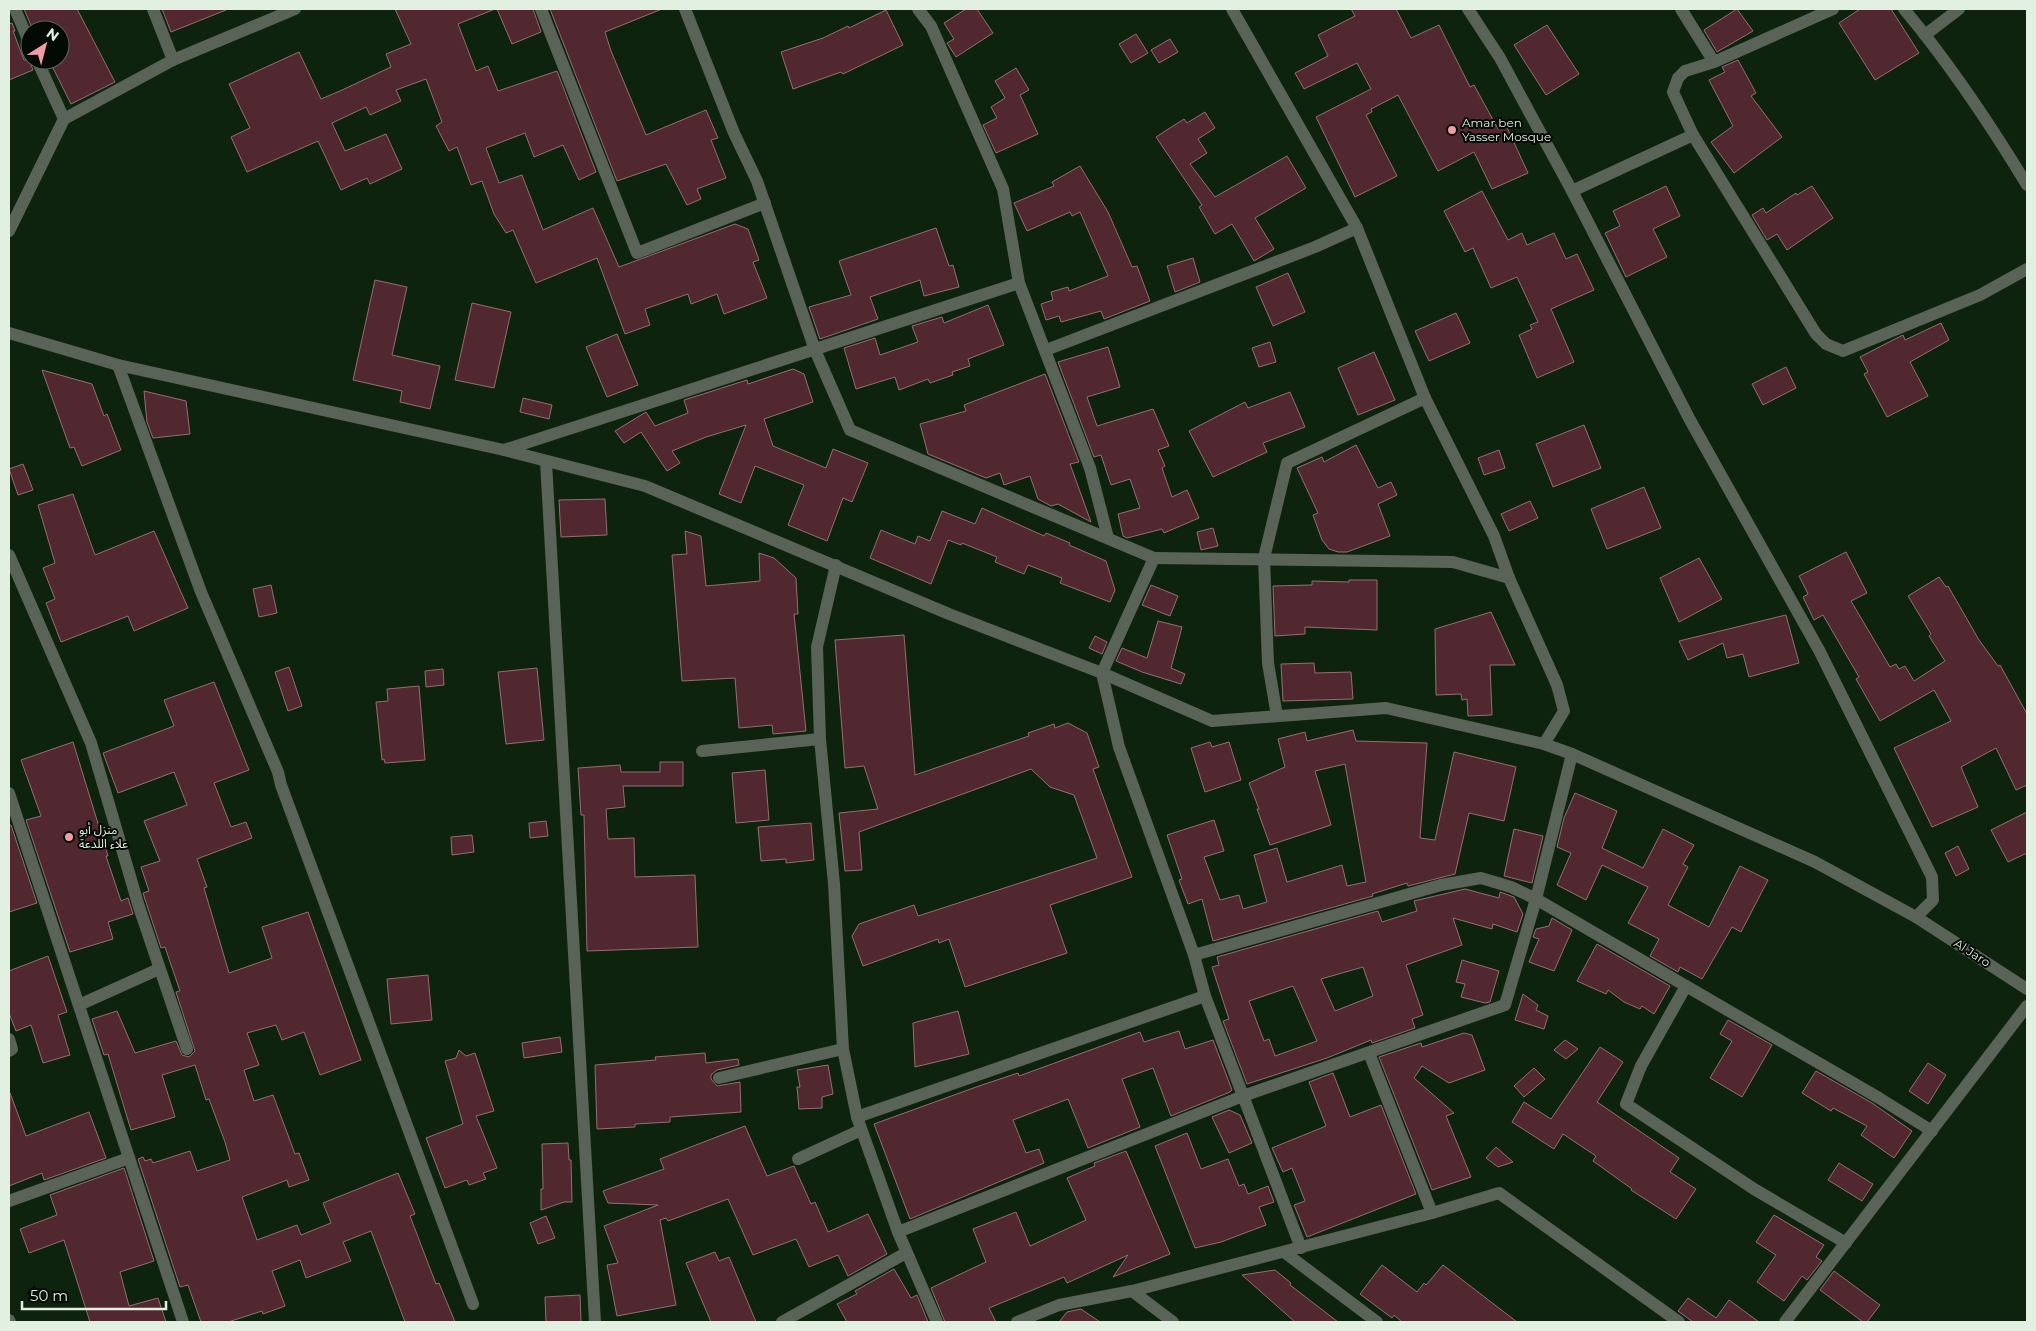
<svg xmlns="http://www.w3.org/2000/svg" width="2036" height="1331" font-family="Montserrat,'Noto Sans Arabic',sans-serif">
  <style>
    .building { fill: #51282f; stroke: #936e72; fill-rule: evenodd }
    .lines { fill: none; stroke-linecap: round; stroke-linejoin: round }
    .minor { stroke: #596358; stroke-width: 12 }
    .poi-dot { fill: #f39aa7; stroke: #030a03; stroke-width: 2 }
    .labels { text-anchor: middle; stroke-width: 4; stroke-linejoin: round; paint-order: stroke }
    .poi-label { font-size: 12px; fill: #e2f0e1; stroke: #030a03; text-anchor: start }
    .street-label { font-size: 12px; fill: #e2f0e1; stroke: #030a03 }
  </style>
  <rect width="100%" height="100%" fill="#0e230d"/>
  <g class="building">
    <path d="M24 9H77L115 82 71 104 51 64 48 65 46 60H60V30H33Z"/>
    <path d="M162 9H226V10L171 32Z"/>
    <path d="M395 9H495L458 24 476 71 488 66 498 91 557 71 596 172 579 180 563 145 534 157 525 133 486 148 499 183 522 175 543 230 593 208 619 267 735 224 748 229 759 260 753 262 767 298 724 314 717 294 691 304 688 294 645 309 650 325 625 334 597 258 536 283 513 230 506 233 494 214 482 181 471 185 457 147 449 151 436 126 442 122 426 79 396 90 401 101 370 115 366 107 332 123 345 151 386 134 402 169 370 184 367 178 341 190 318 141 247 172 231 137 250 128 229 84 299 52 321 99 340 91 391 67 386 54 411 44Z"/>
    <path d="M497 9H533L541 32 512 44Z"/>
    <path d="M550 9H662L605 32 611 51 646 135 706 110 718 138 711 140 726 178 697 189 701 199 687 205 666 164 617 181Z"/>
    <path d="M966 9H977L993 33 956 57 947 43 954 39 944 23Z"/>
    <path d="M1351 9H1396L1411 38 1439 25 1470 87 1474 85 1498 129 1506 125 1528 173 1492 189 1474 152 1438 171 1398 95 1371 109 1372 112 1366 115 1397 176 1355 197 1316 117 1371 89 1357 63 1304 89 1295 73 1328 56 1318 35 1355 16Z"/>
    <path d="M1737 9 1753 31 1717 52 1704 30Z"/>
    <path d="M1860 9H1891L1919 53 1875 80 1839 23Z"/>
    <path d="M886 10 903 45 843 74 841 72 793 89 781 52 823 38 848 26 849 28Z"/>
    <path d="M12 23 15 31H13L24 60H29L33 70 9 80V24Z"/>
    <path d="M1547 25 1579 74 1546 95 1514 45Z"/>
    <path d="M1136 34 1148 53 1131 63 1119 44Z"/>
    <path d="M1170 39 1178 52 1159 63 1151 50Z"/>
    <path d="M1738 60 1756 93 1751 96 1782 137 1734 173 1711 142 1733 126 1709 80 1725 72 1722 67Z"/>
    <path d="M1016 68 1029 90 1020 95 1038 134 996 153 983 125 997 118 991 107 1005 98 995 81Z"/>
    <path d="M1205 112 1215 128 1198 139 1207 153 1190 164 1215 197 1287 156 1306 188 1255 218 1274 249 1254 261 1232 224 1215 234 1199 207 1202 205 1156 137 1184 119 1187 123Z"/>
    <path d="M1080 166 1108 212 1132 267 1137 266 1150 301 1104 319 1101 311 1061 322 1059 316 1046 320 1041 304 1053 300 1051 292 1068 287 1069 291 1108 276 1080 212 1072 216 1070 212 1027 231 1014 203 1054 186 1052 182Z"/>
    <path d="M1666 186 1680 216 1653 229 1667 257 1626 277 1605 233 1620 226 1613 211Z"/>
    <path d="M1812 186 1833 218 1787 250 1777 234 1767 240 1752 215 1763 208 1766 213 1796 193 1797 195Z"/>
    <path d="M1482 191 1508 240 1522 233 1527 245 1554 233 1566 259 1577 254 1594 290 1551 309 1574 362 1537 378 1519 335 1532 329 1530 325 1538 322 1517 277 1491 288 1473 248 1465 252 1444 211Z"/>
    <path d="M936 228 949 266 953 265 959 287 924 296 920 280 870 297 878 319 820 339 809 307 851 295 839 261Z"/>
    <path d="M1193 258 1200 282 1175 292 1167 266Z"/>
    <path d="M1288 273 1305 312 1273 326 1256 287Z"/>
    <path d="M375 280 407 287 392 355 440 366 430 409 400 402 402 391 353 380Z"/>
    <path d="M472 303 511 312 494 388 455 380Z"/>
    <path d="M988 305 1004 345 968 359 970 366 952 372 953 375 930 383 928 379 899 390 895 377 856 389 844 348 875 338 880 355 918 342 912 326 942 317 944 323Z"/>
    <path d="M1456 313 1470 343 1429 361 1415 331Z"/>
    <path d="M1941 323 1949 340 1910 362 1928 396 1887 417 1864 374 1868 372 1860 357 1895 339 1903 335 1905 340Z"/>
    <path d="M617 334 638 385 607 397 586 347Z"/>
    <path d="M1270 342 1276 362 1259 367 1252 348Z"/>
    <path d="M1108 347 1120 387 1087 397 1097 426 1153 409 1169 446 1158 450 1165 466 1162 468 1172 497 1187 490 1199 518 1164 533 1162 529 1127 538 1123 536 1118 514 1140 508 1130 479 1111 485 1101 455 1094 457 1058 362Z"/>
    <path d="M1374 352 1395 400 1358 415 1338 368Z"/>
    <path d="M1786 367 1796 388 1763 405 1752 384Z"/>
    <path d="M793 369 804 374 813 402 764 419 773 446 826 468 833 449 868 463 852 502 843 498 827 541 788 525 804 485 755 466 741 503 719 494 746 425 706 437 672 451 680 463 667 471 641 432 624 443 615 431 646 412 655 426 688 413 684 400 747 380 748 384Z"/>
    <path d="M42 370 92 384 104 416 107 414 121 450 82 466 74 447 70 448Z"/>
    <path d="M1045 374 1079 462 1070 464 1091 522 1058 504 1051 506 1038 499 1030 476 1004 485 1000 473 986 478 928 454 920 424 966 411 964 405Z"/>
    <path d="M144 391 186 401 190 434 153 438 147 422Z"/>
    <path d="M1290 392 1305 427 1263 443 1267 452 1213 477 1189 431 1245 402 1248 408Z"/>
    <path d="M523 398 552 405 549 419 520 412Z"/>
    <path d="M1584 425 1601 468 1553 487 1536 444Z"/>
    <path d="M1356 445 1378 488 1391 482 1397 495 1378 504 1390 536 1347 552H1338L1329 549 1322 540 1313 515 1318 513 1297 468 1322 457 1324 462Z"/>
    <path d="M1499 450 1505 468 1484 475 1478 458Z"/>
    <path d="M23 464 33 490 18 495 9 469Z"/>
    <path d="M1644 487 1661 528 1607 549 1591 509Z"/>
    <path d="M73 494 95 555 154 531 188 608 134 631 128 616 61 642 46 603 55 599 43 568 55 563 38 505Z"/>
    <path d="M605 499 607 535 561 537 559 500Z"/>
    <path d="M1530 501 1538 518 1509 531 1501 514Z"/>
    <path d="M982 508 1044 536 1046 533 1070 543 1069 545 1106 561 1115 590 1110 602 1060 583 1062 578 1028 565 1024 574 995 562 997 557 962 543 961 545 948 540 931 584 870 558 881 530 915 544 918 536 930 541 942 511 975 524Z"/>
    <path d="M1213 528 1218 546 1201 550 1197 532Z"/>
    <path d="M685 531 701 536 706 586 760 581 759 553 774 558 796 578 798 614H794L806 731 773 734 772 725 739 728 735 678 682 681 672 555 687 554Z"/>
    <path d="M1846 552 1867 593 1851 601 1890 667 1896 664 1899 669 1905 666 1914 681 1945 661 1929 636 1931 634 1908 596 1939 577 1946 587 1948 586 1979 640 1998 666 2000 665 2027 714V785L2016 790 1996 748 1961 767 1978 807 1932 827 1894 748 1951 721 1934 690 1880 721 1856 679 1859 677 1823 615 1814 620 1803 597 1808 594 1799 576Z"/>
    <path d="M1699 558 1722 599 1679 622 1660 578Z"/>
    <path d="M1349 580H1377V630L1305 627V634L1275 636 1273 586 1312 585V581L1349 582Z"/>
    <path d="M271 585 277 613 259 617 253 589Z"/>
    <path d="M1151 585 1178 596 1170 616 1142 605Z"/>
    <path d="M1491 612 1515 665H1490L1492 715 1468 716 1467 699 1462 700 1461 694 1436 695 1435 629Z"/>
    <path d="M1786 615 1799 663 1749 677 1743 654 1727 658 1723 643 1688 660 1679 641Z"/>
    <path d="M1158 621 1182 627 1171 668 1185 674 1181 684 1142 672 1116 661 1122 648 1147 658Z"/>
    <path d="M904 635 915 775 1029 736 1028 733 1054 724 1055 728 1068 723 1087 733 1099 767 1093 769 1132 877 1050 905 1067 953 965 987 949 939 939 943 938 939 863 966 852 936 859 924 914 905 918 916 1097 858 1074 795 1050 787 1031 769 859 832 862 870 845 871 839 813 878 809 864 766 845 768 835 640Z"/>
    <path d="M1095 636 1107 642 1102 654 1089 648Z"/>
    <path d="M1314 663 1315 673 1351 672 1353 699 1283 701 1281 664Z"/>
    <path d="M289 667 302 706 288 711 275 672Z"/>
    <path d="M537 668 544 740 506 744 498 672Z"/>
    <path d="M443 669 444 685 426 687 425 671Z"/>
    <path d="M214 682 249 770 214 783 231 827 246 822 252 838 197 859 207 887 204 888 229 973 272 958 262 927 308 912 361 1060 320 1075 304 1032 282 1040 276 1025 247 1033 259 1065 244 1070 254 1101 273 1095 295 1154 299 1153 309 1180 289 1187 287 1180 242 1197 257 1240 297 1225 301 1235 331 1223 323 1203 398 1173 415 1214 410 1216 436 1284 439 1283 455 1322H405L371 1231 343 1242 351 1261 306 1278 300 1260 272 1271 285 1306 263 1314 262 1311 228 1322H201L188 1285 180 1287 138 1159 143 1157 145 1161 151 1159 153 1163 190 1151 197 1171 230 1160 225 1142 209 1099 206 1100 195 1065 162 1075 175 1117 131 1130 108 1054 104 1055 92 1019 117 1011 135 1053 176 1041 182 1055 189 1057 195 1051 176 992 180 991 165 947 161 948 143 893 149 891 141 867 160 861 144 821 187 805 174 772 118 793 103 753 174 726 164 700Z"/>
    <path d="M419 686 425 760 385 763 384 759 382 760 376 702 388 701 387 689Z"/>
    <path d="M1353 730 1356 741 1427 743 1420 838 1435 840 1454 752 1516 767 1504 821 1469 813 1455 874 1408 886 1407 883 1372 894 1373 896 1213 941 1202 899 1188 904 1179 880 1182 879 1167 835 1214 820 1224 851 1204 857 1220 900 1239 895 1243 909 1267 902 1254 855 1277 848 1287 882 1342 865 1347 886 1366 882 1345 764 1315 771 1331 825 1270 845 1257 809H1259L1249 783 1285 767 1278 739 1305 732 1307 741Z"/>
    <path d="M73 742 108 856H106L121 901 128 898 133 914 108 922 113 939 70 952 26 820 41 816 21 760Z"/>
    <path d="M1210 742 1212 747 1229 742 1241 780 1205 792 1191 748Z"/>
    <path d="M660 762H683V786H623L625 807 606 809 608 839 634 838 635 877 695 875 698 947 587 951 584 815H581L578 768 620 765 621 772H660Z"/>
    <path d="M765 770 769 820 736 823 732 773Z"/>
    <path d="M1575 793 1617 811 1602 848 1643 868 1663 829 1694 845 1683 864 1688 867 1668 905 1709 927 1740 866 1768 880 1741 932 1732 927 1702 979 1680 967 1678 972 1650 956 1659 939 1628 923 1648 887 1602 865 1586 900 1557 885 1571 853 1557 847 1564 818Z"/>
    <path d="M2027 812V853L2008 862 1991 830Z"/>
    <path d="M546 821 548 836 530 838 529 823Z"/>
    <path d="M811 823 814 860 786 863V859L761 861 758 827Z"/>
    <path d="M9 825H11L37 903 9 912Z"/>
    <path d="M1514 829 1543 836 1532 883 1504 876Z"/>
    <path d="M472 835 474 852 452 855 451 837Z"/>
    <path d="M1958 846 1969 869 1956 876 1945 853Z"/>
    <path d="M1465 889 1499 898 1500 892 1514 897 1523 914 1517 932 1493 924 1492 929 1453 918 1462 945 1406 965 1423 1015 1412 1019 1415 1028 1372 1043 1371 1040 1327 1058 1247 1084 1223 1021 1229 1019 1212 967 1219 965 1217 957 1378 911 1382 922 1417 911 1414 901ZM1363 967 1373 996 1335 1011 1321 979ZM1293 986 1317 1041 1275 1056 1269 1039 1264 1041 1249 1001Z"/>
    <path d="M1552 918 1572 930 1554 971 1529 962 1539 939 1533 937 1536 929 1549 926Z"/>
    <path d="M1597 944 1670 986 1654 1014 1642 1006 1640 1009 1624 1002 1608 990 1606 994 1577 981Z"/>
    <path d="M48 956 67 1012 58 1015 70 1055 43 1063 31 1025 16 1031 9 1013V971Z"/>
    <path d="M1462 960 1499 971 1490 1002 1485 1003 1461 997 1465 984 1456 982Z"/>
    <path d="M428 975 432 1020 391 1024 387 979Z"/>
    <path d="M1523 994 1538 1005 1536 1010 1548 1016 1544 1029 1515 1020Z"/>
    <path d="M958 1011 969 1054 915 1067 913 1023Z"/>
    <path d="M1728 1020 1772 1045 1742 1097 1710 1078 1732 1041 1720 1034Z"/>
    <path d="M1179 1031 1185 1049 1213 1040 1232 1090 1230 1092 1171 1116 1153 1068 1122 1079 1140 1127 1088 1148 1068 1099 1013 1120 1026 1153 1039 1149 1044 1163 910 1219 874 1124 979 1086 1018 1073 1019 1076 1140 1032 1144 1042Z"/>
    <path d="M1464 1033 1472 1035 1485 1070 1449 1083 1422 1066 1414 1078 1454 1113 1446 1116 1471 1177 1432 1190 1379 1057 1421 1043 1422 1047Z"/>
    <path d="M560 1037 562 1052 524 1058 522 1043Z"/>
    <path d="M1565 1040 1578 1049 1566 1059 1554 1050Z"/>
    <path d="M1600 1047 1623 1062 1597 1102 1679 1158 1670 1172 1696 1189 1676 1219 1631 1190 1632 1189 1593 1161 1596 1156 1563 1134 1554 1149 1512 1122 1524 1102 1551 1119Z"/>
    <path d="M459 1050 466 1056 475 1053 494 1111 476 1116 497 1168 483 1173 486 1179 469 1185 467 1180 445 1188 426 1138 463 1124 445 1061 456 1058Z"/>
    <path d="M705 1053 706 1063 738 1059 739 1065 717 1070 711 1075V1079L717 1086 740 1082 741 1112 670 1117V1122L635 1124V1127L597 1129 595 1065 656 1060 655 1057Z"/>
    <path d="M1928 1063 1946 1075 1928 1104 1909 1091Z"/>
    <path d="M828 1065 833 1094 822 1097V1108L799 1109 797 1087H800L797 1070Z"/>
    <path d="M1534 1068 1545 1079 1524 1097 1514 1086Z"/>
    <path d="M1816 1071 1872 1103 1912 1131 1894 1158 1861 1135 1867 1126 1833 1108 1831 1111 1802 1093Z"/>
    <path d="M1333 1073 1350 1117 1381 1105 1416 1194 1307 1237 1294 1205 1305 1201 1292 1168 1283 1172 1272 1148 1326 1126 1309 1082Z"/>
    <path d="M10 1093 26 1136 89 1112 106 1158 44 1180 42 1173 9 1186Z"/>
    <path d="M1229 1110 1240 1115 1252 1143 1229 1153 1212 1117Z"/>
    <path d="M745 1126 767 1176 794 1166 811 1204 815 1202 828 1232 868 1214 887 1254 848 1276 838 1255 809 1267 796 1239 753 1255 728 1199 668 1221 666 1218 660 1220 676 1305 617 1316 607 1265 618 1263 604 1226 658 1205 608 1203 603 1191 664 1169 660 1159Z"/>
    <path d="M1187 1133 1201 1169 1228 1159 1239 1186 1244 1184 1248 1194 1268 1186 1274 1202 1259 1207 1266 1225 1221 1242 1195 1248 1155 1146Z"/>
    <path d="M568 1143 569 1160H571L572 1202H564L541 1210V1189H543L542 1144Z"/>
    <path d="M1496 1147 1513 1162 1498 1167 1486 1158Z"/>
    <path d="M1126 1151 1170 1254 1113 1277 1128 1255 1067 1283 1064 1277 989 1308 996 1322H945L931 1288 986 1262 973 1229 1016 1212 1030 1246 1086 1220 1067 1178 1095 1166 1094 1163Z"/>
    <path d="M1839 1163 1873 1184 1862 1201 1828 1180Z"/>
    <path d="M124 1168 154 1261 120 1272 129 1306 158 1298 166 1322H90L64 1240 29 1253 20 1229 57 1215 50 1195Z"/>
    <path d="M1774 1215 1824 1245 1816 1257 1822 1261 1807 1280 1802 1276 1784 1301 1757 1282 1776 1255 1756 1242Z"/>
    <path d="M546 1216 555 1238 538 1244 530 1223Z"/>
    <path d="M715 1252 719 1261 729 1257 756 1322H711L686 1263Z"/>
    <path d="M1382 1265 1417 1292 1424 1283 1426 1285 1443 1265 1517 1322H1402L1394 1315 1392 1318 1360 1294Z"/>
    <path d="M894 1269 911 1298 917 1295 928 1322H847L837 1304 857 1294 855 1291Z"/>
    <path d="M1275 1270 1291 1283 1290 1285 1338 1322H1295L1242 1275Z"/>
    <path d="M1834 1271 1880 1305 1867 1322H1863L1820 1290Z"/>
    <path d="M580 1295 581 1322H546L545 1297Z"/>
    <path d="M1688 1298 1716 1318 1729 1300 1759 1322H1693L1678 1311Z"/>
    <path d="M1081 1309 1100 1322H1059L1067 1312Z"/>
  </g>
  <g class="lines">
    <g class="minor">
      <path d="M15 9 30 44"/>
      <path d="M541 9 637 253 765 203"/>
      <path d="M685 9 734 133 757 181 815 350 850 430 1154 558 1102 673 1119 747 1194 955 1205 996 1301 1248"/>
      <path d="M918 9 931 26 1003 189 1019 283 1090 468 1108 538"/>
      <path d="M1232 9 1357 228 1425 398 1494 536 1509 578 1557 685 1564 711 1544 744"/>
      <path d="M1468 9 1500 58 1572 191 1690 420 1819 650 1932 877 1933 900 1916 917"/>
      <path d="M1681 9 1714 62"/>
      <path d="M1904 9C1950 64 1990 124 2027 185"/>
      <path d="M1925 35 1959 9"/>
      <path d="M37 60 64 119"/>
      <path d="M173 60 295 9"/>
      <path d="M1693 135 1816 334 1826 344 1843 351 1980 295 2027 269"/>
      <path d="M1572 191 1693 135 1673 92 1678 78 1685 71 1714 62 1833 9"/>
      <path d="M9 231 64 119 173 60 153 9"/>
      <path d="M9 333 118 365 504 450 645 486 949 614 1102 673 1212 721 1386 708 1544 744 1572 754 1815 862 1916 917 2027 989"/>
      <path d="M1046 350 1315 247 1357 228"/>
      <path d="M118 365 201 592 278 772 281 785 473 1304"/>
      <path d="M504 450 1019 283"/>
      <path d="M546 462 595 1322"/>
      <path d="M9 555 91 743 139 907 187 1049"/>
      <path d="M1154 558 1453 562 1509 578"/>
      <path d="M836 565 817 647 820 739 834 884 843 1049 857 1117 898 1232 937 1322"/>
      <path d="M1277 716 1268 663 1264 558 1287 463 1425 398"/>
      <path d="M702 751 820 739"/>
      <path d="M9 793 183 1322"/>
      <path d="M1194 955 1441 885 1481 878 1511 887 1536 899 1879 1098 1932 1131"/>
      <path d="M1686 986 1641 1066 1626 1104 1754 1189 1846 1243"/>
      <path d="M79 1005 159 969"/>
      <path d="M9 1039 12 1049 9 1051"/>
      <path d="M1369 1053 1432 1213"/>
      <path d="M719 1078 843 1049"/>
      <path d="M857 1117 1205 996"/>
      <path d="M798 1159 861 1130"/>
      <path d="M9 1201 129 1158"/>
      <path d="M898 1232 1243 1096 1505 1005 1536 899 1572 754"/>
      <path d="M1284 1252 1377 1322"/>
      <path d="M1132 1291 1173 1322"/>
      <path d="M9 1320 10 1322"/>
      <path d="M782 1322 906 1253"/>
      <path d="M1017 1322 1059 1305 1132 1291 1432 1213 1499 1193 1679 1322"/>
      <path d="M1785 1322 2027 1006"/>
    </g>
  </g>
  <g class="poi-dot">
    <circle cx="1452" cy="130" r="5"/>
    <circle cx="69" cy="837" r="5"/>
  </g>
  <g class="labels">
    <g class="poi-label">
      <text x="1462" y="127">Amar ben<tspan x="1462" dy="14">Yasser Mosque</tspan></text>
      <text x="79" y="834">منزل أبو<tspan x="79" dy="14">علاء اللدعة</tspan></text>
    </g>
    <g class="street-label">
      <text transform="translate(1972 953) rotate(33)" y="4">Al Jaro</text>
    </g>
  </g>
  <rect width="2036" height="1331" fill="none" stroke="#e2f0e1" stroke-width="20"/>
  <g transform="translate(45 45) rotate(36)"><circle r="24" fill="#030a03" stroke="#5c665c"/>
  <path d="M0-4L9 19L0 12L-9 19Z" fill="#f39aa7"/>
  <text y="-8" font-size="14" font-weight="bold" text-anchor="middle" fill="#e2f0e1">N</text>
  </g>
  <path d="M22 1301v8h144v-8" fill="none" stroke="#e2f0e1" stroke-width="2.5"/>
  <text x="30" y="1301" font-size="15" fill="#e2f0e1" stroke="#030a03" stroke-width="4" paint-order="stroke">50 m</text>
</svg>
